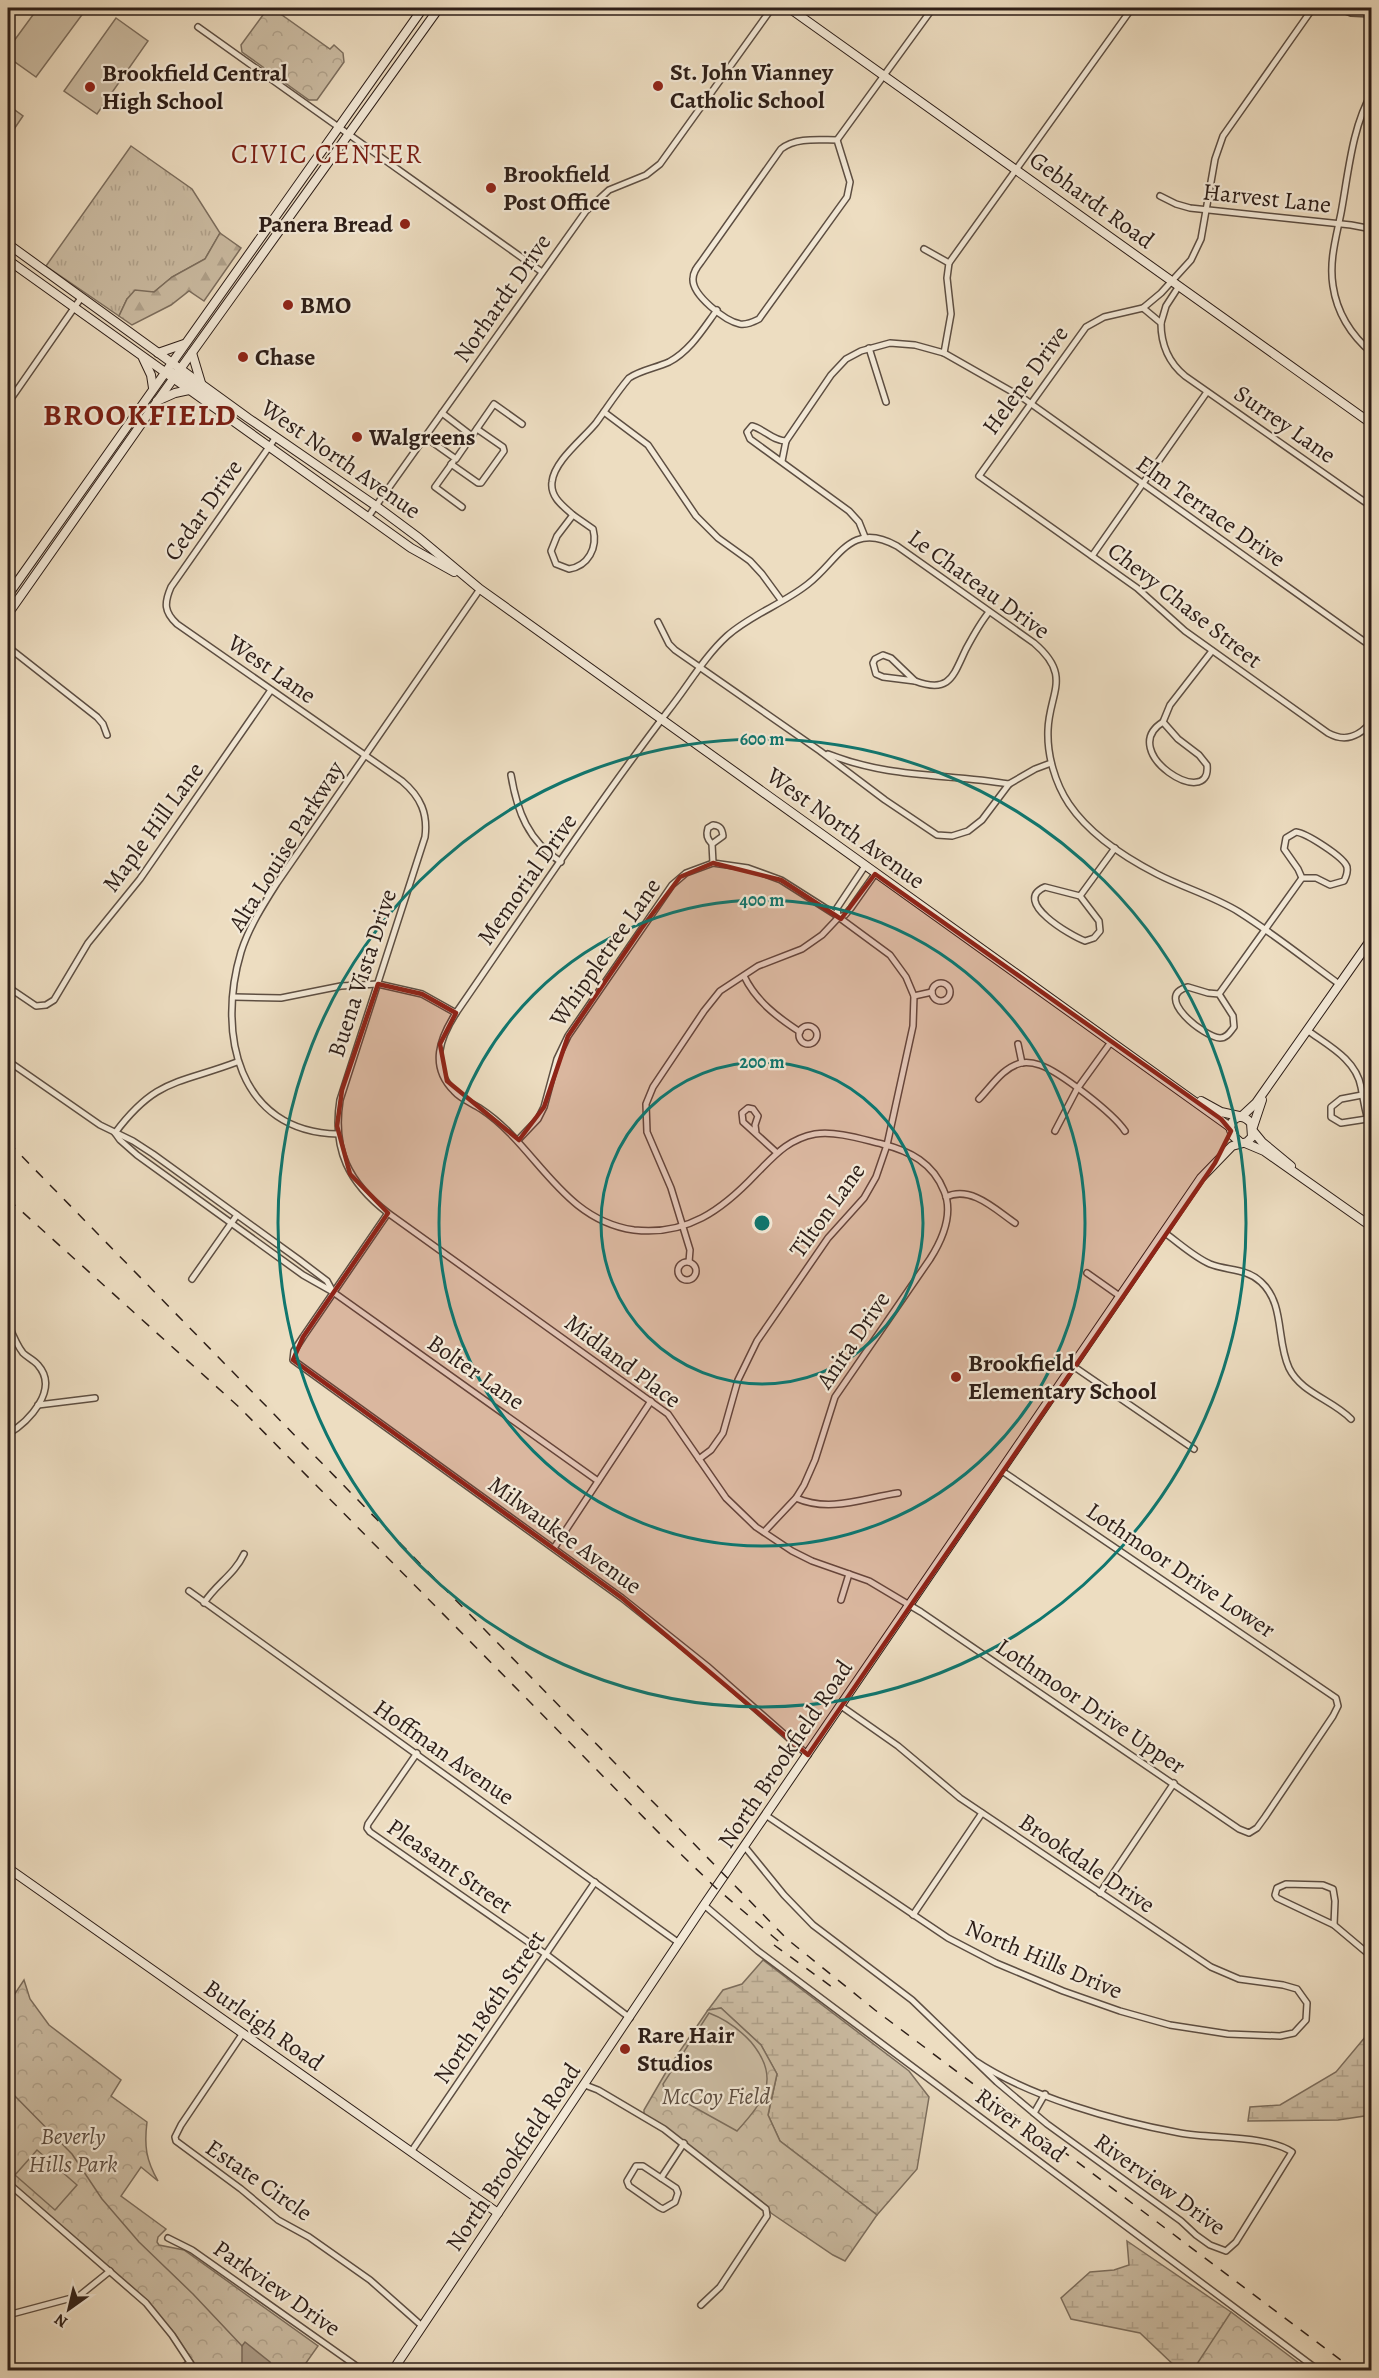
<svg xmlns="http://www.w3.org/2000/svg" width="1379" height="2378" font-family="Alegreya,serif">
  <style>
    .grass { fill: url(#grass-tufts); stroke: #7c6e5e; stroke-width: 1.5 }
    .forest { fill: url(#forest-firs); stroke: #7c6e5e; stroke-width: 1.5 }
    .wetland { fill: url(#wetland-marsh); stroke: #7c6e5e; stroke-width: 1.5 }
    .park { fill: url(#park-crowns); stroke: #7c6e5e; stroke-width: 1.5 }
    .garden { fill: #ccbda4; stroke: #7c6e5e; stroke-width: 1.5 }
    .water { fill: #ac9c88; stroke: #796a5b; stroke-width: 1.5 }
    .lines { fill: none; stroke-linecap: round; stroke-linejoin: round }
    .stream { stroke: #796a5b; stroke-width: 1.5 }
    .street-casing { stroke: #5d4e42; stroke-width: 8 }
    .secondary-casing { stroke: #2d1e18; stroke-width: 10 }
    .street { stroke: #f3e9d7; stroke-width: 5 }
    .secondary { stroke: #f3e9d7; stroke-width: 8 }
    .rail { stroke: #2d1e18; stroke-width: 1.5; stroke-dasharray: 10 10; stroke-linecap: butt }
    .marked { fill: #8f2418; fill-opacity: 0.2; stroke: #8f2418; stroke-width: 4.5; stroke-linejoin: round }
    .ring { fill: none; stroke: #0f766e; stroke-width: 3 }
    .poi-dot { fill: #8f2418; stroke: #f3e9d7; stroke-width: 2 }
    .labels { text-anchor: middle; stroke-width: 4.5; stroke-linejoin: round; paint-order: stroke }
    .poi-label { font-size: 24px; font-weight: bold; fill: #2d1e18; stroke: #f3e9d7; text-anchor: start }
    .street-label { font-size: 24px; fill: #2d1e18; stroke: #f3e9d7 }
    .park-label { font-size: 24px; font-style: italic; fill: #5d4e42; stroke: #f3e9d7 }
    .quarter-label { font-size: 27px; letter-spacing: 1.5px; fill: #7a1f14; stroke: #f3e9d7 }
    .district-label { font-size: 30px; font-weight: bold; letter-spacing: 1.5px; fill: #7a1f14; stroke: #f3e9d7 }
    .centre { fill: #0f766e; stroke: #f3e9d7; stroke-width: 3 }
    .ring-label { font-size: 18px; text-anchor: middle; font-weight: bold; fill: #0f766e; stroke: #f3e9d7; stroke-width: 4.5; stroke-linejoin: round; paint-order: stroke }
  </style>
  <defs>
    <pattern id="grass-tufts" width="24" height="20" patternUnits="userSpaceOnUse" patternTransform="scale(1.5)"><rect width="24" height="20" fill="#ccbda4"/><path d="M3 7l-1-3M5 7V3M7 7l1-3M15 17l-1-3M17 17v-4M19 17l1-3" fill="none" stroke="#b0a28c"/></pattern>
    <pattern id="forest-firs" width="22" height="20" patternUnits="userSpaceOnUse" patternTransform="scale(1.5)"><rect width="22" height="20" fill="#ccbda4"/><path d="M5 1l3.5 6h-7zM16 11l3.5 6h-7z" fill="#b0a28c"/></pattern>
    <pattern id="wetland-marsh" width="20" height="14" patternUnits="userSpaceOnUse" patternTransform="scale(1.5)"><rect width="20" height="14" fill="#ccbda4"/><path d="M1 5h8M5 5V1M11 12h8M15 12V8" fill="none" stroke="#b0a28c"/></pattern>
    <pattern id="park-crowns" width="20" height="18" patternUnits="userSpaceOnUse" patternTransform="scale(1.5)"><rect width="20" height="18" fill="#ccbda4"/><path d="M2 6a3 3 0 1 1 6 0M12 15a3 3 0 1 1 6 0" fill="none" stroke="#b0a28c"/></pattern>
  </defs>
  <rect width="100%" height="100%" fill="#edddc1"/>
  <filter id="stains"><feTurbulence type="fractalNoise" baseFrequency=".00333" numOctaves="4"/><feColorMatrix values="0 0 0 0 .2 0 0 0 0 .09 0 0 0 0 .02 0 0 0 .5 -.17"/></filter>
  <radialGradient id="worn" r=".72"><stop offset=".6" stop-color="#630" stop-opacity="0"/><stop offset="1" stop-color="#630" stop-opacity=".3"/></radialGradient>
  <path class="grass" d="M131 146 192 189 220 233 205 259 172 277 154 292H145L127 299 119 316 46 266Z"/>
  <path class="forest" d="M220 233 241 248 204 301 189 291 171 305 132 325 119 316 127 299 135 290 154 292 172 277 205 259Z"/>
  <g class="wetland">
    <path d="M763 1960 909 2071 929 2097 917 2169 877 2215 780 2141 768 2115 777 2074 761 2045 721 2008 708 2010 723 1990 742 1984Z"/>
    <path d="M1371 2030V2115L1338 2120 1248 2121 1250 2107 1280 2105 1336 2072Z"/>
    <path d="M1127 2241 1231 2312 1304 2370H1179L1140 2333 1071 2319 1061 2298 1090 2272 1114 2270 1129 2265Z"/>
  </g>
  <g class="park">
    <path d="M268 8H272L330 49 334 45 343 53 344 62 317 100H309L242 52 241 45Z"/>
    <path d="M24 1980 30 1999 49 2025 121 2080 111 2096 147 2122C144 2146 146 2160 158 2181L141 2167 121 2196 166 2229 158 2237 157 2242 159 2245 184 2250 318 2346 301 2370H198L175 2334 146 2300 8 2180V2004Z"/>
    <path d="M721 2008 761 2045 777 2074 768 2115 780 2141 877 2215 845 2261 833 2255 771 2213 763 2203 644 2115V2110L669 2067 708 2010Z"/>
    <path d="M1231 2312 1308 2370H1193Z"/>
  </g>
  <g class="garden">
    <path d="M38 8H87L36 77 8 57V49Z"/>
    <path d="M116 18 148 41 97 114 64 91Z"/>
    <path d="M8 105 23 116 8 138Z"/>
    <path d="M709 2013C725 2019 739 2029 751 2042 781 2078 765 2100 737 2131L665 2091 663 2084Z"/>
    <path d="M37 2150 77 2185 55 2210 15 2175Z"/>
  </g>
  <path class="water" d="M245 2342 270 2362 275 2370H242V2346Z"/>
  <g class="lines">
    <path class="stream" d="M8 2089 72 2154 102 2199 139 2242 193 2294 242 2346"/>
    <defs>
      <g id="street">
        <path d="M1313 8 1223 136 1215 159 1201 239 1191 260 1161 293 1143 308 1104 317 1086 327 979 476 1137 588 1185 631 1328 733C1346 743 1360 736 1372 721"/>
        <path d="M1338 8 1351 13 1372 14"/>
        <path d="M198 27 542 272"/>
        <path d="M1372 93C1352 126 1348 176 1341 213 1336 238 1329 261 1333 286 1337 313 1352 336 1372 353"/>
        <path d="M837 140 850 182 847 197 759 319C753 322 747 325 740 324 725 321 692 295 693 279 693 272 697 267 701 262L781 149C796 137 819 140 837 140Z"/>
        <path d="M837 140 933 8"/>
        <path d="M1160 196 1176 204 1190 208 1351 225 1372 229"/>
        <path d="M924 249 949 263"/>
        <path d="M1143 308 1161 323C1161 345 1168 362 1185 376L1372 507"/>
        <path d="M1161 323 1166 306 1179 286"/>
        <path d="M869 348 886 402"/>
        <path d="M944 353 951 314 947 278 949 263 1132 8"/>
        <path d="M8 403 81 298"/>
        <path d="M604 412 648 445 696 516 718 538 750 561 762 574 781 600"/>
        <path d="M442 413 472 436"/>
        <path d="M276 437 171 587C164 603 164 612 177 624L402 781C421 797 428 814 425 837L340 1100C332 1150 349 1183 388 1213L668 1414 726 1498 756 1527 792 1551 812 1561 869 1581 921 1612 1239 1829 1249 1833 1257 1828 1265 1817 1333 1716 1338 1706 1336 1698 1002 1471"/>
        <path d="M425 437 456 459 494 404 522 424"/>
        <path d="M786 441C773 441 764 429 752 426L747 432 750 439 849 511 859 522 865 537"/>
        <path d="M782 461 786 441 831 375 846 359 861 351 890 343 915 345 944 353 1023 398 1372 647"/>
        <path d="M453 462 435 487 462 507"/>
        <path d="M451 464 478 483H481L504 451 503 447 477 429"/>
        <path d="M573 515C563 506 550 497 552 482 554 461 583 439 596 423 607 408 617 392 629 378 641 370 656 368 669 362 690 351 703 329 717 310"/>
        <path d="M573 515 593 529C598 548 588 566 569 569L556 564 551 551 557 536Z"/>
        <path d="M368 517 586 211 609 190 646 175 660 164 772 8"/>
        <path d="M1092 556 1207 392"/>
        <path d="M658 622 669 644 675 650 820 751 885 800 937 835 952 836 968 831 982 820 1009 784 1035 769 1051 763"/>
        <path d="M8 647 97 717 103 724 107 735"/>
        <path d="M883 655 891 658 915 681 883 677 876 674 873 663 875 659Z"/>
        <path d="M915 681C950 694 953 676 966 649 973 636 980 623 989 612"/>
        <path d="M1163 722 1178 739 1199 755 1207 765C1212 812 1115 752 1163 722Z"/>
        <path d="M1163 722 1170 705 1212 651"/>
        <path d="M828 754C892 779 944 773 1009 784"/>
        <path d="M511 775C517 811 528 841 561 862"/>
        <path d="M1296 832C1306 833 1344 857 1347 867 1348 872 1346 877 1344 881L1330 885 1316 878H1302L1298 869 1284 849 1286 838Z"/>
        <path d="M712 844 723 836C722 828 720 826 713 825L708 828C706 835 707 839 712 844L713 863"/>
        <path d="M1045 887 1080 896 1099 921 1100 931 1094 938 1085 941C1071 936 1011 901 1045 887Z"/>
        <path d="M1080 896 1115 848"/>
        <path d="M838 916 837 908 865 866"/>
        <path d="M744 976C756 1001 777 1017 800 1032"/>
        <circle cx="941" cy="992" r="9"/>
        <path d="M8 987 36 1006 46 1005 54 1000 88 943 140 879 271 690"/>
        <path d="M1188 987 1208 993 1219 994 1233 1016 1234 1027C1230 1032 1227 1038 1220 1038 1204 1037 1152 996 1188 987Z"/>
        <path d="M1219 994 1302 878"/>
        <path d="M914 996 932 992"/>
        <path d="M234 997 281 998 341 986 378 984 422 994 456 1013"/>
        <circle cx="808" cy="1035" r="9"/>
        <path d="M1307 1030C1327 1045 1356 1059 1361 1087 1364 1102 1366 1118 1372 1133"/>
        <path d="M1018 1044 1022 1063"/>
        <path d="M8 1061 100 1125 133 1141 153 1154 298 1259 327 1281 333 1292"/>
        <path d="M1362 1095 1341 1099 1331 1107V1117L1341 1123 1367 1119"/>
        <path d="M979 1099C992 1086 1002 1068 1021 1063 1027 1062 1034 1063 1040 1065 1060 1072 1113 1113 1125 1131"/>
        <path d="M1055 1131 1077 1089 1111 1042"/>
        <path d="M115 1133 120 1140 137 1155 303 1275 333 1292 598 1481"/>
        <path d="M115 1133C156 1078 179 1084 237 1062"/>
        <path d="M756 1133 755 1125 758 1116 753 1109 748 1108 742 1113 743 1122 776 1152"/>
        <path d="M338 1134C237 1132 217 1032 241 952 249 927 263 905 277 883L480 589"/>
        <path d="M518 1140 538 1119 544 1107 557 1059 568 1036 672 885 686 873 713 863 748 868 781 880 833 913 890 955 906 977 914 996 913 1026 887 1145 876 1177 864 1198 828 1238 757 1341 738 1380 723 1433 711 1450 699 1459"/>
        <path d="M946 1197C971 1185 996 1210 1015 1223"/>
        <path d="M388 1213 303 1337 294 1351 293 1360 622 1598 707 1666 808 1755"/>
        <path d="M1165 1233C1179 1243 1194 1257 1210 1264 1228 1271 1246 1268 1261 1282 1285 1304 1276 1340 1289 1368 1301 1393 1333 1400 1351 1419"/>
        <path d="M689 1262 690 1250 671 1188 647 1132 646 1104 653 1087 704 1011 720 991 758 966 802 949 822 935 839 917 845 915 851 908 875 874"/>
        <circle cx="687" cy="1271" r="9"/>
        <path d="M1087 1273 1121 1297"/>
        <path d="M192 1279 237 1215"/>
        <path d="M8 1323C12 1333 16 1344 23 1353 27 1357 34 1360 38 1365 60 1390 28 1422 8 1434"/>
        <path d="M1073 1366 1194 1449"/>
        <path d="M38 1405 95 1398"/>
        <path d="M796 1498C830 1513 864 1498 898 1493"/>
        <path d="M764 1532 796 1498 804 1485 815 1460 835 1397 930 1259C942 1240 954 1214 944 1191 933 1163 910 1151 882 1144 861 1139 837 1131 815 1134 788 1139 774 1156 756 1174 722 1210 687 1236 634 1230 561 1220 536 1145 481 1109 472 1103 461 1099 454 1091 429 1066 440 1038 456 1013 526 912 594 808 668 711 688 686 704 657 727 636 752 614 783 604 808 584 839 560 850 520 897 546L1034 643C1073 676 1049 693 1048 730 1047 755 1055 783 1069 804 1090 835 1124 857 1157 874 1184 888 1213 896 1239 912 1274 934 1306 960 1339 984"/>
        <path d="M554 1548 651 1401"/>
        <path d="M189 1591 679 1943"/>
        <path d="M841 1600 849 1574"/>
        <path d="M204 1603C216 1584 234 1575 244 1554"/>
        <path d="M417 1753 368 1824 367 1828 370 1832 547 1955 630 2018"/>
        <path d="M767 1816 948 1938 996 1963 1063 1991 1120 2011 1170 2025 1228 2034 1280 2036 1294 2033 1306 2020 1307 2003 1297 1989 1283 1985 1239 1979 1211 1967 960 1798 898 1746 841 1706"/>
        <path d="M745 1847 784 1895 813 1925 912 2000 997 2082 1047 2124 1181 2221 1196 2235 1210 2245 1226 2251 1236 2242 1292 2152C1267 2135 1212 2139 1180 2133 1115 2121 1029 2097 974 2060"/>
        <path d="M1286 1884 1323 1885 1333 1889 1335 1901 1334 1925 1277 1898 1275 1895 1277 1888Z"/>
        <path d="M1100 1893 1174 1783"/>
        <path d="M704 1905 758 1951 1318 2370"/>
        <path d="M913 1915 982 1813"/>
        <path d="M1334 1925 1372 1957"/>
        <path d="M243 2033 181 2125 175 2137 176 2141 241 2189 278 2220 309 2237 370 2280 422 2326"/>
        <path d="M585 2085 598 2090 664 2129 766 2209 767 2216 720 2287 701 2305"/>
        <path d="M1034 2113 1045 2094"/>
        <path d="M411 2152 595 1882"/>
        <path d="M636 2166H643L676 2188 678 2193 675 2202 663 2209 659 2207 629 2186 627 2181Z"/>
        <path d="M661 2178 684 2143"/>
        <path d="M8 2183 146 2303 172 2335 195 2370"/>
        <path d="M168 2238 192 2250 362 2370"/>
        <path d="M8 2315 79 2296 110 2271"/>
        <path d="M178 2370 190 2363"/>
      </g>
      <g id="secondary">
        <path d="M789 8 1372 424"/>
        <path d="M8 244 248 418 376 506 419 538 480 589 1230 1127"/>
        <path d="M8 260 411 548 454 572"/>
        <path d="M158 353 184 344"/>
        <path d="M192 353 201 383"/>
        <path d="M143 358 151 375 153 388"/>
        <path d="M173 373 231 410"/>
        <path d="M157 401 175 393 189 390"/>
        <path d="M8 595 423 8"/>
        <path d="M8 614 158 400 439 8"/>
        <path d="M1201 1101 1221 1112 1239 1116"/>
        <path d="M1242 1116 1256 1103 1372 938"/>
        <path d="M1253 1127 1262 1100"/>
        <path d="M1253 1131 1262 1142 1291 1166"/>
        <path d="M1245 1143 1264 1151 1372 1227"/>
        <path d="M8 1868 498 2213"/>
        <path d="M393 2370 704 1905 1201 1178 1232 1146 1247 1142 1252 1137 1251 1123C1243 1114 1234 1115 1230 1127L1233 1136 1241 1143"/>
      </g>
    </defs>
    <use href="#street" class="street-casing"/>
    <use href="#secondary" class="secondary-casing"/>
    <use href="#street" class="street"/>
    <use href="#secondary" class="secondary"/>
    <g class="rail">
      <path d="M8 1142 787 1939 875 2010 1354 2370"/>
      <path d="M8 1199 239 1407 662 1836 716 1888 783 1945"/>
      <path d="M774 1945 832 1987"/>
    </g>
  </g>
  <path class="marked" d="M713 863 781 880 841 919 875 874 1221 1119 1231 1131 1215 1163 808 1755 622 1598 293 1360 303 1337 388 1213 350 1174 337 1126 342 1090 378 984 422 994 456 1013 440 1044 447 1081 519 1140 544 1107 568 1036 641 929 680 877Z"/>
  <g class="ring">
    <circle cx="762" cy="1223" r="161"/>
    <circle cx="762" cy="1223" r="323"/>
    <circle cx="762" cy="1223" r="484"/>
  </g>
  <g class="poi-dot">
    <circle cx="658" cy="86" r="6"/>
    <circle cx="90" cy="87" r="6"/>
    <circle cx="491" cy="188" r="6"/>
    <circle cx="405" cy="224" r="6"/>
    <circle cx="288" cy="305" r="6"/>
    <circle cx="243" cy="357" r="6"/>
    <circle cx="357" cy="437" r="6"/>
    <circle cx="956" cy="1377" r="6"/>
    <circle cx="625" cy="2049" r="6"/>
  </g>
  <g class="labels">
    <g class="poi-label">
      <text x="670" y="80">St. John Vianney<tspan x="670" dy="28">Catholic School</tspan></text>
      <text x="102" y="81">Brookfield Central<tspan x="102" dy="28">High School</tspan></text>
      <text x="503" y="182">Brookfield<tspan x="503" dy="28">Post Office</tspan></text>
      <text x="393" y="232" text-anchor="end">Panera Bread</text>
      <text x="300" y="313">BMO</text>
      <text x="255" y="365">Chase</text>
      <text x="369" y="445">Walgreens</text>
      <text x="968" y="1371">Brookfield<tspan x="968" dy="28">Elementary School</tspan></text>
      <text x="637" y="2043">Rare Hair<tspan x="637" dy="28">Studios</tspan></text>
    </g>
    <g class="street-label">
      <text transform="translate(1267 198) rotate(6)" y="8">Harvest Lane</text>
      <text transform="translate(1092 200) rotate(36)" y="8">Gebhardt Road</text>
      <text transform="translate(502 298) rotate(-55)" y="8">Norhardt Drive</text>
      <text transform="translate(1025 380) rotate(-54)" y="8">Helene Drive</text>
      <text transform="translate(1285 424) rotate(35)" y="8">Surrey Lane</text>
      <text transform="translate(341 459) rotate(35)" y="8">West North Avenue</text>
      <text transform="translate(203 510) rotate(-55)" y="8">Cedar Drive</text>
      <text transform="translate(1211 511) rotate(35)" y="8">Elm Terrace Drive</text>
      <text transform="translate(979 584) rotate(36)" y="8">Le Chateau Drive</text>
      <text transform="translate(1185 605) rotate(38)" y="8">Chevy Chase Street</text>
      <text transform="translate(272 669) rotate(35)" y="8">West Lane</text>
      <text transform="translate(153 827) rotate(-54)" y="8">Maple Hill Lane</text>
      <text transform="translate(846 828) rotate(36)" y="8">West North Avenue</text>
      <text transform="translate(286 846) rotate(-58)" y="8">Alta Louise Parkway</text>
      <text transform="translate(527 879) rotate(-55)" y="8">Memorial Drive</text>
      <text transform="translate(605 952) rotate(-55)" y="8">Whippletree Lane</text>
      <text transform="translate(362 973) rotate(-72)" y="8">Buena Vista Drive</text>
      <text transform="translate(827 1210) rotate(-54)" y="8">Tilton Lane</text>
      <text transform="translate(853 1340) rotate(-56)" y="8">Anita Drive</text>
      <text transform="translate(623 1361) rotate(37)" y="8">Midland Place</text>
      <text transform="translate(476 1372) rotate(35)" y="8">Bolter Lane</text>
      <text transform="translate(565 1535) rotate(36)" y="8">Milwaukee Avenue</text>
      <text transform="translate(1181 1570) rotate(34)" y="8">Lothmoor Drive Lower</text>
      <text transform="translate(1091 1706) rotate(34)" y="8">Lothmoor Drive Upper</text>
      <text transform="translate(444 1752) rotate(35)" y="8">Hoffman Avenue</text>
      <text transform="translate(785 1754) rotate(-56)" y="8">North Brookfield Road</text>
      <text transform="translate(1087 1863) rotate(34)" y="8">Brookdale Drive</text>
      <text transform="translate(450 1866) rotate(35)" y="8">Pleasant Street</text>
      <text transform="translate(1044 1959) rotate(23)" y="8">North Hills Drive</text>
      <text transform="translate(489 2007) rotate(-56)" y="8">North 186th Street</text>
      <text transform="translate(264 2025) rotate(35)" y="8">Burleigh Road</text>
      <text transform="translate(1021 2125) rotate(37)" y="8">River Road</text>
      <text transform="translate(513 2157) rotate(-56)" y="8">North Brookfield Road</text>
      <text transform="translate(259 2180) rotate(35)" y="8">Estate Circle</text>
      <text transform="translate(1160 2184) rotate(36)" y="8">Riverview Drive</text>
      <text transform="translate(277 2288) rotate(35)" y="8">Parkview Drive</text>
    </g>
    <g class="park-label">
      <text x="716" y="2104">McCoy Field</text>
      <text x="73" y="2144">Beverly<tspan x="73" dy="28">Hills Park</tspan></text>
    </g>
    <g class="quarter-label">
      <text x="327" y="163">CIVIC CENTER</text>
    </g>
    <g class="district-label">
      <text x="140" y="425">BROOKFIELD</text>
    </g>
  </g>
  <circle cx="762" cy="1223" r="9" class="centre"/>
  <g class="ring-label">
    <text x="762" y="745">600 m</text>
    <text x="762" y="906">400 m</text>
    <text x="762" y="1068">200 m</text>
  </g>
  <rect width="1379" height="2378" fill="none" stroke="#edddc1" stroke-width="30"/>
  <rect x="9" y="9" width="1361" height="2360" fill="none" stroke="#2d1e18" stroke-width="3"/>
  <rect x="15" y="15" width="1349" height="2348" fill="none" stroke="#2d1e18" stroke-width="1.5"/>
  <g transform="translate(69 2309) rotate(214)" stroke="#f3e9d7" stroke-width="4.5" paint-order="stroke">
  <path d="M0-4.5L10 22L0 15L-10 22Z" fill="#2d1e18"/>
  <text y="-9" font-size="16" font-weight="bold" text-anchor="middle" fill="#2d1e18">N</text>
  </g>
  <rect width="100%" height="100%" filter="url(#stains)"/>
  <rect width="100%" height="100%" fill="url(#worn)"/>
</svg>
